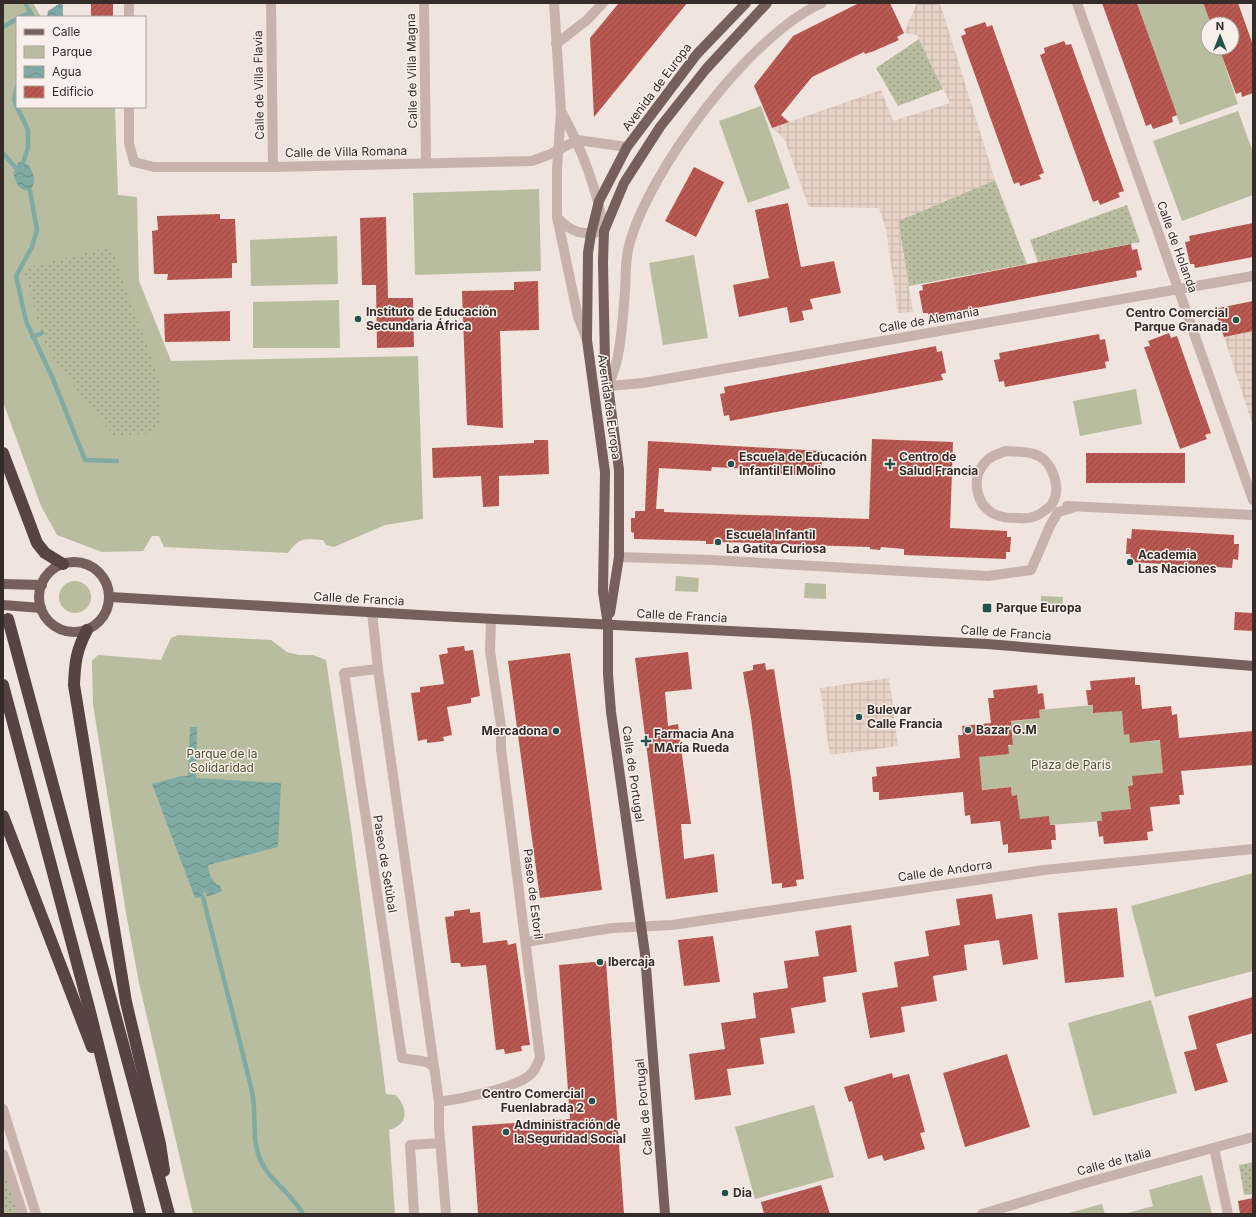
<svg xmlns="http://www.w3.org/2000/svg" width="1256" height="1217" font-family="Inter,sans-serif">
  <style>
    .green { fill: #b9bd9f }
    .garden { fill: url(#garden-dots) }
    .plaza { fill: url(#plaza-grid) }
    .water { fill: url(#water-waves) }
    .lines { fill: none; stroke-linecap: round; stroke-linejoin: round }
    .stream { stroke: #80aaa4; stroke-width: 4.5 }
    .building { fill: url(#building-hatch) }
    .minor { stroke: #c7b3ab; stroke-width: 10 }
    .major { stroke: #75605c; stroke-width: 10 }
    .highway { stroke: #554441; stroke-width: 12 }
    .poi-dot { fill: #23524d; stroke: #f8efea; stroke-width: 1.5 }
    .labels { text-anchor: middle; stroke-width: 3; stroke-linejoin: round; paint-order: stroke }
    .street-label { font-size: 12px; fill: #352b29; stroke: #f8efea }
    .poi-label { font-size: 12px; font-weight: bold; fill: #352b29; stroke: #f8efea; text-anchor: start }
    .park-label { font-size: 12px; fill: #4b5130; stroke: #f8efea }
  </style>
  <defs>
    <pattern id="garden-dots" width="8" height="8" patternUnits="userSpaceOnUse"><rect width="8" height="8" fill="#b9bd9f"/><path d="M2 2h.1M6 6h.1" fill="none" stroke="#979a82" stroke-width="1.8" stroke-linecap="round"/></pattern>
    <pattern id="plaza-grid" width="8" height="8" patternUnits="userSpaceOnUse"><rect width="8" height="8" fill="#e6d2c6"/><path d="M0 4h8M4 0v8" fill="none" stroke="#c6b4aa"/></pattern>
    <pattern id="water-waves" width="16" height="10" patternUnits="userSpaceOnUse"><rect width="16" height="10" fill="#80aaa4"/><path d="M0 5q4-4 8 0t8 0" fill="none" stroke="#6a8b86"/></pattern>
    <pattern id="building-hatch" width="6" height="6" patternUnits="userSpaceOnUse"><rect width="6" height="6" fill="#b95952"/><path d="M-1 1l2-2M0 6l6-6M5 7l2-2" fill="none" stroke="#974a44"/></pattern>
  </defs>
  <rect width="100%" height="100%" fill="#f0e4de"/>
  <g class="green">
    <path d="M3 3H33L41 17H17V107L115 108 118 195 137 197 139 281 171 361 418 356 423 519 385 525 334 547 326 545 323 540C304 539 300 537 288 553L164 547 159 536H152L143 551 102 552 57 535 41 506 3 402Z"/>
    <path d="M1137 3H1203L1211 24H1208V48H1219L1238 104 1180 125Z"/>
    <path d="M761 106 790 188 748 203 719 121Z"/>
    <path d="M1238 111 1253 152V195L1182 221 1153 141Z"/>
    <path d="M539 189 541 271 415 275 413 193Z"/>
    <path d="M337 236 338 284 251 286 250 240Z"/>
    <path d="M694 255 708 338 663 345 649 263Z"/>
    <path d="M339 300 340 348H253V302Z"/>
    <path d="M1136 389 1142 424 1080 436 1073 401Z"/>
    <path d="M676 576 699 578 698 592 675 591Z"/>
    <circle cx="75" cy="597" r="16"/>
    <path d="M805 583 826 584V599L804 598Z"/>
    <path d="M1041 596 1063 597 1062 611 1041 610Z"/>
    <path d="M178 635 271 640 287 652 299 655H313L326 660 351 827 386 1094 396 1095C408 1109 409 1124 389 1130L395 1214H193L139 983 126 913 93 704 92 667V661L98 655 161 660 171 638Z"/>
    <path d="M1093 705 1094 713 1127 710 1125 735 1129 734 1130 743 1165 740C1160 752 1161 761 1168 773L1128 786 1130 800 1136 809 1101 812 1102 821 1050 825 1049 817 1015 820 1019 810 1017 795 1012 796 1011 787 977 790C982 778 982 769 974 757L1013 745 1012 730 1007 722 1040 718 1039 710Z"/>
    <path d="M1253 873V971L1155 997 1131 906Z"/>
    <path d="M1151 1000 1177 1093 1093 1116 1068 1023Z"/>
    <path d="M814 1105 834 1177 755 1199 735 1127Z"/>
    <path d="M1202 1175 1212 1214H1124L1153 1206 1149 1190Z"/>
    <path d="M1102 1204 1105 1214H1065Z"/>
  </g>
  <g class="garden">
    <path d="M919 39 943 89 898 106 876 68Z"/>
    <path d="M995 180 1027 264 909 286 898 221Z"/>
    <path d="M1127 205 1140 242 1038 262 1030 240Z"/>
    <path d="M111 247 161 384 159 425 150 434 114 435 90 408 46 348 23 269Z"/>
    <path d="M1253 1162V1194L1244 1195 1239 1165Z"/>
    <path d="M3 1163 20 1214H3Z"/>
  </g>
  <g class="plaza">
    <path d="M917 3H940L995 180 898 221 913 312 898 313 886 229 879 208 809 207 784 138 772 128 881 90 893 121 950 103 917 35 904 33Z"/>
    <path d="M1253 331V426L1224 337Z"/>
    <path d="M889 678 898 746 830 755 820 688Z"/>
  </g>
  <g class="water">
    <path d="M60 3 63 5V17H47L48 11Z"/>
    <path d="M19 162 28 164C34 174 37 181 30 191 18 190 16 183 13 173Z"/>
    <path d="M190 727H197L196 778 281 783 278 847 208 865C209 874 211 882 220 886L222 891 210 896H206L204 890 203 897 195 898 152 784 181 776H188Z"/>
  </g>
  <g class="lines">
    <g class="stream">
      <path d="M25 3 33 17"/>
      <path d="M20 17 30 13"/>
      <path d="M3 27 17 19"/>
      <path d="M17 86 14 100 17 107"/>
      <path d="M17 107 28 130V148L23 163"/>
      <path d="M3 153 15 167"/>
      <path d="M30 191 37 230 32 247 16 276 26 321 53 379 85 460 117 461"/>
      <path d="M32 337 42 333"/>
      <path d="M203 897C219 962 237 1027 252 1092 257 1114 251 1138 260 1159 269 1181 292 1193 303 1214"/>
    </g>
  </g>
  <g class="building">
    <rect x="91" y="3" width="22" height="14"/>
    <path d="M619 3H687L594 117 590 38Z"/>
    <path d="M859 3H890L904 33 897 37 899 40 874 51 865 54 864 52 812 77 781 115 789 122 772 128 754 86 757 82 793 36Z"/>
    <path d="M1102 3H1137L1177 115 1172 117 1173 122 1153 129 1151 124 1146 126Z"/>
    <path d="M1203 3H1238L1253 45V93L1242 97 1241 92 1236 94 1220 51 1232 48V24H1211Z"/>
    <path d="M985 22 987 27 992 25 1044 173 1039 175 1041 179 1020 186 1019 182 1014 184 961 36 966 34 964 29Z"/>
    <path d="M1064 41 1066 45 1071 44 1124 191 1118 193 1120 197 1100 205 1098 200 1093 202 1040 55 1045 53 1044 48Z"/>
    <path d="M694 167 724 182 696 237 665 221Z"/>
    <path d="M788 203 801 267 834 261 841 293 810 299 813 309 802 311 804 320 790 323 787 307 739 317 733 285 769 278 755 210Z"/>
    <path d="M220 214V219H235L237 263H232V278L167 280 168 274H154L152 231 158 230 157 216Z"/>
    <path d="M386 217 388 298H413L414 347 377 348 376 285H362L360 218Z"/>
    <path d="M1253 223V257L1195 268 1194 264H1190L1185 242 1190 241 1189 236Z"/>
    <path d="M1131 244 1132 250 1137 249 1142 270 1136 271 1137 277 929 317 928 313H923L919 291 923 290 922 285Z"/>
    <path d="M538 281 539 330 500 331 503 428 467 425 462 291 514 290V282Z"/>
    <path d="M1253 301V331L1224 337 1214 309Z"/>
    <path d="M230 311V341L165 342 164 314Z"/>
    <path d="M1169 333 1171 338 1177 336 1211 433 1205 435 1207 439 1180 449 1144 347 1150 346 1148 341Z"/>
    <path d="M1099 334 1100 340 1105 339 1109 361 1105 362 1106 368 1005 387 1004 381 999 382 994 360 1000 359 999 353Z"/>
    <path d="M936 346 937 352 942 351 946 373 941 374 943 380 730 421 729 415 724 416 720 394 725 393 724 387Z"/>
    <path d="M872 439 953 442 950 528 1007 531V537H1011L1010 552H1006V559L904 555V549L881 547 880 550 870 549V547L772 544V546H761V543L718 542 717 544H706V541L634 539V533L631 532V518H635V511H645L648 441 822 451V476L750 473 751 469 712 467 711 471 659 468 656 509H664V512L869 519Z"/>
    <path d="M534 440H548L549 474 499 476V506L483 507 481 476 433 478 432 448 534 443Z"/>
    <rect x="1086" y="453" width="99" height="30"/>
    <path d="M1132 529 1234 535V544H1239L1238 560 1233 559 1232 568 1130 562 1131 554H1126L1127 538 1131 539Z"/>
    <path d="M1235 612 1253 613V631L1234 630Z"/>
    <path d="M464 646 465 651 473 650 480 696 471 698V703L447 707 452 735 443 737 444 741 427 743V739L418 741 411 693 420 692V687L444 684 439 655 448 653 447 648Z"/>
    <path d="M688 652 692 689 665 692 668 726 678 724 691 824H681L684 859 714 854 718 892 666 899 635 658Z"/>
    <path d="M570 653 602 890 540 898 508 661Z"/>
    <path d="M765 663 766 670 774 669 791 778 804 879 796 880 797 886 782 888V883L772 884 751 718 743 672 753 670V665Z"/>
    <path d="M1135 677V685H1140L1142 709 1171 706 1172 715 1177 714 1179 738 1253 731V765L1181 771 1184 795H1179L1180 804 1150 807 1153 831 1147 832 1148 840 1104 844 1103 836 1099 837 1097 821H1102L1101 812 1131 809 1128 786 1133 785 1132 776 1163 773 1160 740 1130 743 1129 734 1124 735 1122 711 1093 713V705H1088L1086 690H1091L1090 681Z"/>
    <path d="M1037 685 1038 694 1043 693 1045 709 1039 710 1040 718 1011 721 1013 745H1008L1009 754 979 757 982 790 1011 787 1012 796 1017 795 1020 819 1049 816 1050 825H1055L1056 840H1051L1052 849 1008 853V844L1003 845 1000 821 971 824 970 815 965 816 963 792 879 800V792H873L872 777 877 776 876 767 960 758 958 735H963L962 726 991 723 988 698H994L993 690Z"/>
    <path d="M992 894 996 919 1032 914 1038 959 1003 965 999 940 964 945 967 970 933 976 937 1001 901 1007 905 1032 870 1038 862 993 898 987 894 962 929 956 925 931 960 925 956 899Z"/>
    <path d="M1117 908 1124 977 1065 983 1058 913Z"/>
    <path d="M470 909V913L480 912 483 943 507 940 508 945 516 943 530 1045 521 1046 522 1051 505 1054 504 1049 496 1050 486 965 461 967 460 963H451L445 917 454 916V911Z"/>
    <path d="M851 925 857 972 823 977 826 1002 791 1008 795 1033 760 1038 764 1064 727 1069 731 1095 695 1100 689 1054 725 1049 721 1023 756 1018 753 993 788 988 784 961 819 956 815 931Z"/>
    <path d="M713 936 720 982 684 986 678 940Z"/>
    <path d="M606 961 624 1214H478L472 1126 570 1119 559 965Z"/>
    <path d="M1253 997V1033L1216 1044 1228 1082 1195 1091 1184 1052 1197 1049 1188 1016Z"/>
    <path d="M1007 1054 1030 1127 965 1147 943 1073Z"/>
    <path d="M892 1073 893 1078 909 1074 925 1132 920 1133 925 1149 884 1161 882 1155 868 1159 852 1101 849 1102 844 1087Z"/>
    <path d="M821 1185 830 1214H764L761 1202Z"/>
    <path d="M1253 1198V1214H1240L1238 1201Z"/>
  </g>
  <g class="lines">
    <g class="minor">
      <path d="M271 3 273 167"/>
      <path d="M424 3 426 163"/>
      <path d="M554 3 561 111 557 169V217L578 317 587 340"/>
      <path d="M822 3C751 34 648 171 629 246 625 260 626 277 625 291 623 314 622 338 617 360 615 369 611 377 609 386L643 383 1253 276"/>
      <path d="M1077 3 1253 500"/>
      <path d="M129 17V3"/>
      <path d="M556 44 587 20 603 3"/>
      <path d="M129 107V143L134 162 154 167H273L532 161 551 154 577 140 627 147"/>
      <path d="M557 217C571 233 583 236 604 231 597 188 582 149 561 111"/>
      <path d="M1006 451C1017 452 1029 451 1039 456 1053 464 1061 488 1053 502 1052 505 1047 509 1044 511 1037 517 1028 519 1019 518 1009 518 1001 518 992 513 976 503 972 479 983 465 988 457 997 454 1006 451Z"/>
      <path d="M1067 506 1253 515"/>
      <path d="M619 557 712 560 988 576 1031 570 1050 526 1058 512 1072 508"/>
      <path d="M372 612 378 669 439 1102V1127L446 1214"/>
      <path d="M378 669 344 673 402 1058 427 1062 434 1067"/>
      <path d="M526 942 612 928 672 925 1044 870 1253 849"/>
      <path d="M439 1102C460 1099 520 1088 533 1072 536 1068 538 1062 540 1058L501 749V726L490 651 491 619"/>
      <path d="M3 1109 36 1214"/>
      <path d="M1214 1148 1228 1214"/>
      <path d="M3 1154 23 1214"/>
      <path d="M414 1214 410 1145 440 1143"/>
      <path d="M982 1214 1089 1182 1253 1137"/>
    </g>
    <g class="major">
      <circle cx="74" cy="597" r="35"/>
      <path d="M3 584 42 585"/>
      <path d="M110 597 437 616 987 644 1253 666"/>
      <path d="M3 605 41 608"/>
      <path d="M610 613 619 557V470L605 363 603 262 604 231 624 183 660 127 706 69 767 3"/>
      <path d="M665 1214 645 954 611 712 608 674V625L603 592 605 472 587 340 588 253 591 234 599 201 627 147 697 54 746 3"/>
    </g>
    <g class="highway">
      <path d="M3 453 37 543 45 553 63 564"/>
      <path d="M8 619 169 1214"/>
      <path d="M87 630C76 651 75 662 74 685L126 1002 160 1144 164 1171"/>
      <path d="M3 685 89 1008 140 1214"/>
      <path d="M3 816 92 1047"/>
    </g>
  </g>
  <g class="poi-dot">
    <circle cx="358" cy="319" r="4"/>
    <circle cx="1236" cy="320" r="4"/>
    <circle cx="731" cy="464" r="4"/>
    <path d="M888 458h4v4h4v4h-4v4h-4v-4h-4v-4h4z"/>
    <circle cx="718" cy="542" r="4"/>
    <circle cx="1130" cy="562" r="4"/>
    <rect x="982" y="603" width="10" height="10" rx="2"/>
    <circle cx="859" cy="717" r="4"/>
    <circle cx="968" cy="730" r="4"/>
    <circle cx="556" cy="731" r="4"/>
    <path d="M644 735h4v4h4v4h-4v4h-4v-4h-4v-4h4z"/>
    <circle cx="600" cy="962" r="4"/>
    <circle cx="592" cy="1101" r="4"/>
    <circle cx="506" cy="1132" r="4"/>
    <circle cx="725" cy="1193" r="4"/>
  </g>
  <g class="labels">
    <g class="street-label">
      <text transform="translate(412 71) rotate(-91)" y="4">Calle de Villa Magna</text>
      <text transform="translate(259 85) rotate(-91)" y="4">Calle de Villa Flavia</text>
      <text transform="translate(657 87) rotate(-53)" y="4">Avenida de Europa</text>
      <text transform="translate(346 152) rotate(-1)" y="4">Calle de Villa Romana</text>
      <text transform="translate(1177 247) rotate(70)" y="4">Calle de Holanda</text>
      <text transform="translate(929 320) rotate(-10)" y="4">Calle de Alemania</text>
      <text transform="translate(609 407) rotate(82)" y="4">Avenida de Europa</text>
      <text transform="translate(359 599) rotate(3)" y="4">Calle de Francia</text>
      <text transform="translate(682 616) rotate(3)" y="4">Calle de Francia</text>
      <text transform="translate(1006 633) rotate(4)" y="4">Calle de Francia</text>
      <text transform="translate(633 774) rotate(82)" y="4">Calle de Portugal</text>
      <text transform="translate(385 864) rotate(81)" y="4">Paseo de Setúbal</text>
      <text transform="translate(945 871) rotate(-8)" y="4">Calle de Andorra</text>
      <text transform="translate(533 894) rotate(83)" y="4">Paseo de Estoril</text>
      <text transform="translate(644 1107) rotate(-95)" y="4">Calle de Portugal</text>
      <text transform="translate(1114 1162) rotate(-15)" y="4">Calle de Italia</text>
    </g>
    <g class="poi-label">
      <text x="366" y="316">Instituto de Educación<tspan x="366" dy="14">Secundaria África</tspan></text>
      <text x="1228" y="317" text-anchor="end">Centro Comercial<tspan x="1228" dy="14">Parque Granada</tspan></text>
      <text x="739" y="461">Escuela de Educación<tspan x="739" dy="14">Infantil El Molino</tspan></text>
      <text x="899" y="461">Centro de<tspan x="899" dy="14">Salud Francia</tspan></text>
      <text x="726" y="539">Escuela Infantil<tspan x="726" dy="14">La Gatita Curiosa</tspan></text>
      <text x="1138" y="559">Academia<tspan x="1138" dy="14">Las Naciones</tspan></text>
      <text x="996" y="612">Parque Europa</text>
      <text x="867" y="714">Bulevar<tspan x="867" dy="14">Calle Francia</tspan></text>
      <text x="976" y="734">Bazar G.M</text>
      <text x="548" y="735" text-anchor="end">Mercadona</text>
      <text x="654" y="738">Farmacia Ana<tspan x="654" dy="14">MAría Rueda</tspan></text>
      <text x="608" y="966">Ibercaja</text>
      <text x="584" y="1098" text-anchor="end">Centro Comercial<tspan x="584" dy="14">Fuenlabrada 2</tspan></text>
      <text x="514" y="1129">Administración de<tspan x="514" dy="14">la Seguridad Social</tspan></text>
      <text x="733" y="1197">Dia</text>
    </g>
    <g class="park-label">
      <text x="222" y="758">Parque de la<tspan x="222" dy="14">Solidaridad</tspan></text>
      <text x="1071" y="769">Plaza de París</text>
    </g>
  </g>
  <rect width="1256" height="1217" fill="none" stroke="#352b29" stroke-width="8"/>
  <rect x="16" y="16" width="130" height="92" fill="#f8efea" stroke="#aaa19d"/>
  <rect x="24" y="29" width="20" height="6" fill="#75605c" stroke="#aaa19d"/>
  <text x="52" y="36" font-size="12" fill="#352b29">Calle</text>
  <rect x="24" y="46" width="20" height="12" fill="#b9bd9f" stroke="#aaa19d"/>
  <text x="52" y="56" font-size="12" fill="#352b29">Parque</text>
  <rect x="24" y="66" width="20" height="12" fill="url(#water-waves)" stroke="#aaa19d"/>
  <text x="52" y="76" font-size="12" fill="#352b29">Agua</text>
  <rect x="24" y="86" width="20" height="12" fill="url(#building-hatch)" stroke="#aaa19d"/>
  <text x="52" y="96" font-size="12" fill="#352b29">Edificio</text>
  <g transform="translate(1220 36)"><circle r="19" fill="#f8efea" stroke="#aaa19d"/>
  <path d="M0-3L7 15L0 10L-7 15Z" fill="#23524d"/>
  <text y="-6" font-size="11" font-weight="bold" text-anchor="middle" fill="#352b29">N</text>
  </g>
</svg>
